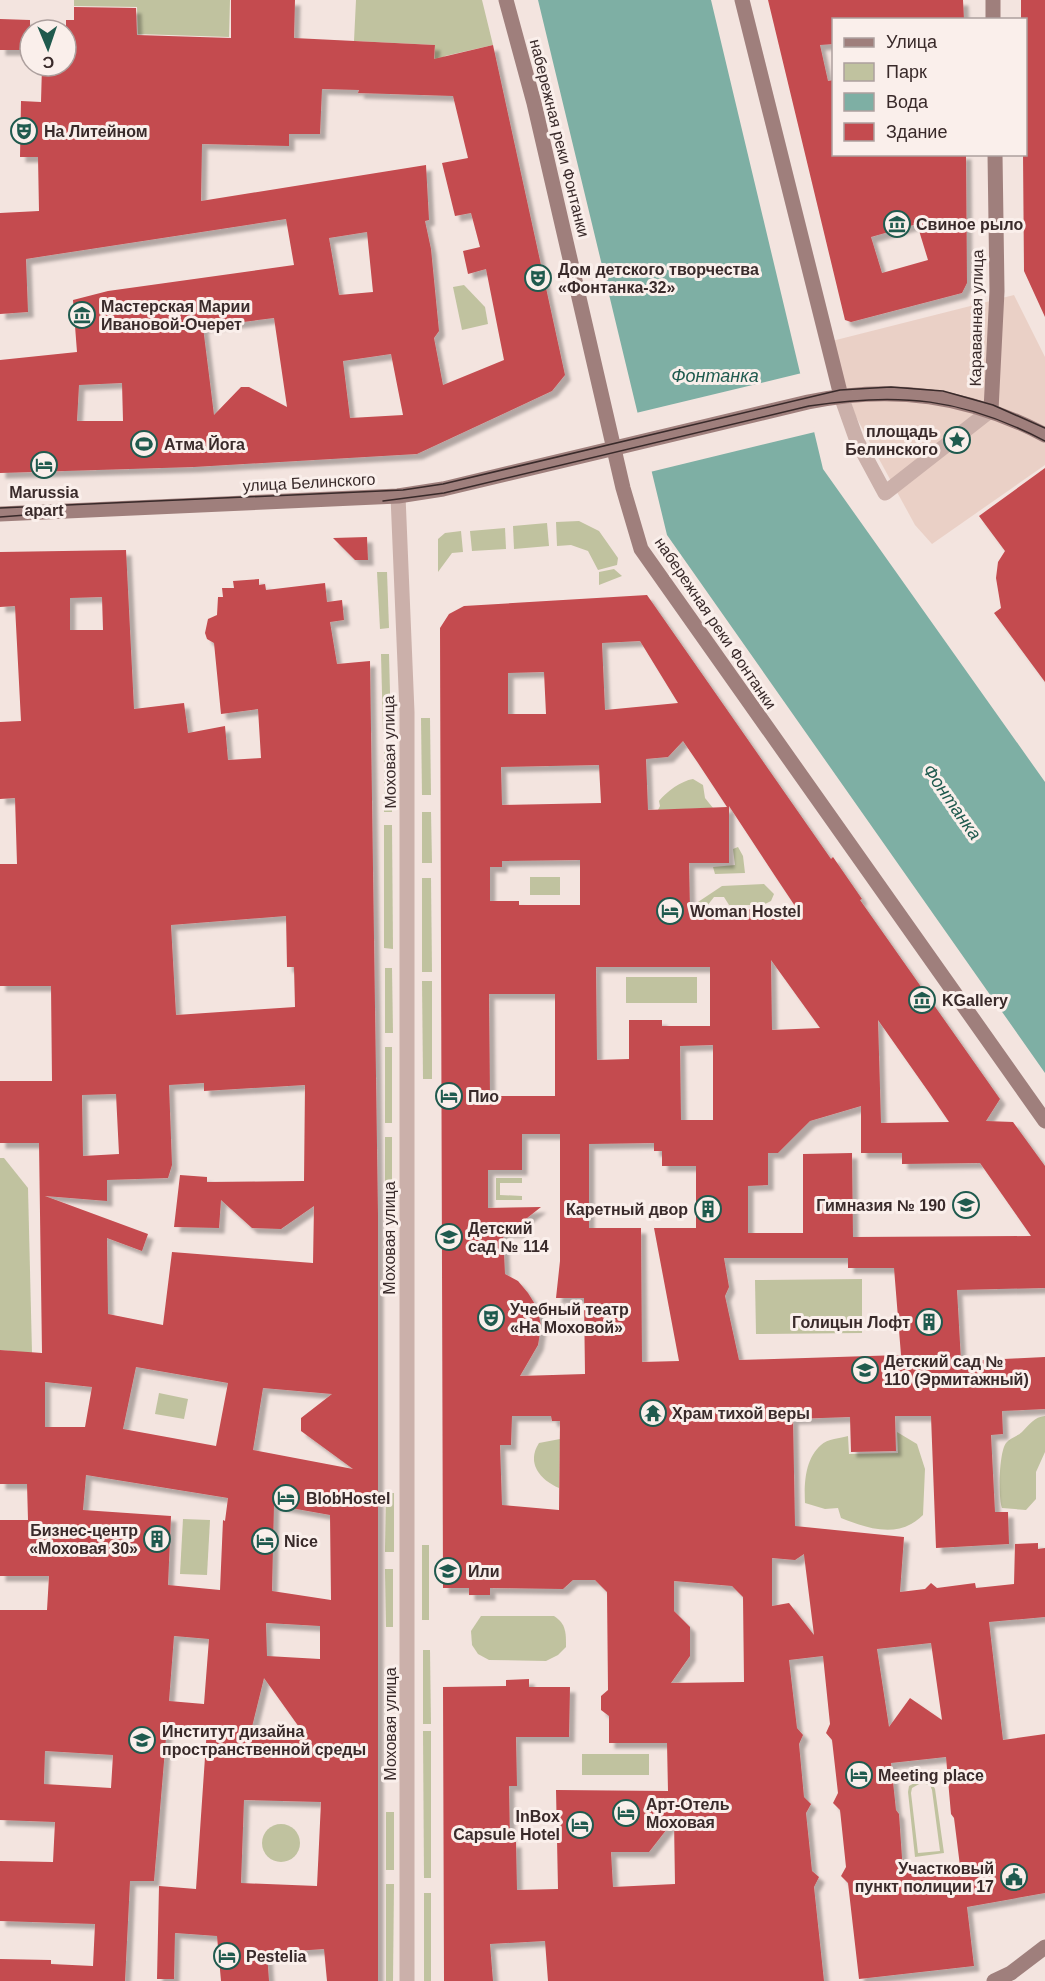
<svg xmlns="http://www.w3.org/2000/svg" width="1045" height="1981" font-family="Arial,sans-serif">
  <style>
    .green { fill: #c0c29f; fill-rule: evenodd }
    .plaza { fill: #ead0c6 }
    .water { fill: #7eafa4 }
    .pier { fill: #f3e4df }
    .building { fill: #c44b4f; fill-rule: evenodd; filter: url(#shadow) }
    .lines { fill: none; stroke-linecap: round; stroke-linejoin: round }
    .street { stroke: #cbb0aa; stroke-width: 15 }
    .secondary { stroke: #9f7f7c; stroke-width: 15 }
    .tram { stroke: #392a2a; stroke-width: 1.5 }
    .labels { text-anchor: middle; stroke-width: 6; stroke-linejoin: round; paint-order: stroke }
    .poi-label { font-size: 16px; font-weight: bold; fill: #392a2a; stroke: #faefeb; text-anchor: start }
    .street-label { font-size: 16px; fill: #392a2a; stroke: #faefeb }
    .water-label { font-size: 18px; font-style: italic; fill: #1f5a4e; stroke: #faefeb }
  </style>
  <defs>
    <filter id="shadow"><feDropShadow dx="5.5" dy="5.5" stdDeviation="1.5" flood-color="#0004"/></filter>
  </defs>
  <rect width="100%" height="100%" fill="#f3e4df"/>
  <g class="green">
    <path d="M74 0H230L229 37 138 34 137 7 74 6Z"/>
    <path d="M356 0H482L493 45 445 56 434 68 435 45 354 41Z"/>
    <path d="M464 285 485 307 488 324 462 330 453 287Z"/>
    <path d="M579 521 599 531 618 558 617 565 598 570 588 551 571 545 557 546 556 522Z"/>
    <path d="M547 523 549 546 514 549 513 526Z"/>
    <path d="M505 528 506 549 472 551 470 531Z"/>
    <path d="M461 531 463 552 452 553 438 572V539L445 533Z"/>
    <path d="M614 569 622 576 599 585V572Z"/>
    <path d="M377 572H387L389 628 380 629Z"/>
    <path d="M381 654H389L391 732H383Z"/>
    <path d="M421 718H430L431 795H422Z"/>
    <rect x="384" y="745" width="8" height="67"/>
    <path d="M693 779 703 785 705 798 713 808 658 810 660 806 659 801C667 791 681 781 693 779Z"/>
    <path d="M422 812H431L432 863H422Z"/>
    <path d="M384 825H392L393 949 384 948Z"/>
    <path d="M738 847 743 856 745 873 715 874 713 867 735 865 733 849Z"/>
    <rect x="530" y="877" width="30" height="18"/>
    <path d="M422 878H431L432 972H422Z"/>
    <path d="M764 884 774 894 771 901 763 905H729L724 897H714L707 906 698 902 722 886Z"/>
    <path d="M385 968H392L393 1033H385Z"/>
    <rect x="626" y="977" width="71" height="26"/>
    <path d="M422 981H432V1079H423Z"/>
    <rect x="385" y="1047" width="7" height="76"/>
    <rect x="385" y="1137" width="7" height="77"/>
    <path d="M0 1158H4L28 1188 32 1353 0 1350Z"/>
    <path d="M496 1178H522V1183H500V1195L522 1196V1200H496Z"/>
    <path d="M862 1279V1333L756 1334 755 1280Z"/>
    <path d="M159 1393 188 1399 184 1419 155 1414Z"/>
    <path d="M1045 1416V1452L1036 1472V1499L1026 1510 1002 1508C998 1497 999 1452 1006 1443 1010 1438 1018 1436 1022 1432 1030 1424 1034 1417 1045 1416Z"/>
    <path d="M897 1432 917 1444 925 1469 923 1515C899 1539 869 1529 841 1518L838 1508 825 1509 805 1503C804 1483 805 1459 821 1445 827 1439 841 1438 848 1436L849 1454 898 1453Z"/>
    <path d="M560 1439 559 1488C540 1480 526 1463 539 1443Z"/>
    <path d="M386 1493H394V1552H385Z"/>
    <path d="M183 1519 210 1520 207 1575 180 1574Z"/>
    <rect x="422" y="1545" width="7" height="75"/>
    <path d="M385 1569H393V1627H386Z"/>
    <path d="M481 1616H554C566 1624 566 1632 566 1647L558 1655 546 1661 489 1660 478 1654 472 1645 471 1631Z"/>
    <path d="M423 1650H430L431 1724H423Z"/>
    <path d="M423 1731H431V1878H424Z"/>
    <rect x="582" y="1754" width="67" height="21"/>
    <path d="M920 1780 932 1783 935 1789 944 1853 915 1857 908 1792 909 1786ZM921 1783 930 1785 932 1790 940 1851 918 1853 911 1793 912 1788Z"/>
    <rect x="386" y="1812" width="8" height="58"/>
    <circle cx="281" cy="1843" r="19"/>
    <path d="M386 1884H394L393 1981H386Z"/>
    <rect x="424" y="1893" width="7" height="88"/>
  </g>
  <path class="plaza" d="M1014 295 1045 357V465L932 544 915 525 855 415 832 341Z"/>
  <path class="water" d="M538 0H711L823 469 1045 782V1073L667 535Z"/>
  <path class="pier" d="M802 373 815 432 650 472 636 413Z"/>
  <g class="building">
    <path d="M231 0H295L294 38 435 45 434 59 493 45 565 375 552 391 417 454 194 467 0 473V360L77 352 73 300 108 291 294 265 286 219 45 256 26 259 28 312 0 314V213L39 211 38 157H20L21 101 41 102 42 66H66V20H74V7L136 8 137 35 231 38ZM322 89 359 90 358 93 453 96 468 158 442 163 455 216 471 213 480 247 463 251 468 274 486 269 504 360 443 385 434 338 439 331 431 249 425 221 429 220 426 165 201 201 202 144 289 146V134H320ZM367 232 373 292 339 295 329 238ZM274 318 287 407 249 387H241L214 415 203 327ZM391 354 403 415 350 418 343 361ZM122 383 123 421H77L79 385Z"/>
    <path d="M768 0H963L964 20H834V44L820 45 828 81 834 80V154H966L967 283 962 293 851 322 845 320ZM917 224 928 260 882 273 871 237Z"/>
    <path d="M1021 0H1045V317L1024 271 1023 154H1026V20H1021Z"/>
    <path d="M0 19 30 20V50H0Z"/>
    <path d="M1045 468V682L994 613 1001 608 996 578 998 562 1005 551 979 516Z"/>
    <path d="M367 537 368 560H355L333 538Z"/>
    <path d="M126 550 134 709 184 703 188 733 225 726 228 760 261 758 258 709 221 714 214 643 207 639 205 633 208 619 217 615 218 597H223L222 588H234L233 581 259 579V585L265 584 266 590 325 583 327 602 342 600 344 620 330 622 337 664 370 661 378 1215V1981H327L324 1949 267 1953 269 1981H221L217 1936 175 1933 174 1979H157L159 1886 196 1889 207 1728 167 1726 154 1881H130L125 1981H0V1959L51 1960V1964L93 1966 95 1924 0 1921V1861L53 1862 55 1822 0 1820V1610H47L49 1576H0V1520H28L27 1484H0V1350L42 1353 39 1143H0V1081H52L51 986H0V864H17L15 798 0 799V722L21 721 15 606 0 607V552ZM102 597 103 630H70V598ZM286 916 287 967H294L295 1007 176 1015 171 925ZM204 1083V1091L305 1085 304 1181 207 1182V1177L180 1175 174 1227 219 1228 221 1200 252 1228 281 1229 314 1206 313 1263 172 1252 163 1325 108 1314 107 1238 142 1251 148 1234 45 1196 107 1201V1180L168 1178 172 1165 169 1085ZM116 1094 119 1154 83 1156 82 1095ZM136 1367 228 1383 216 1446 123 1429ZM45 1382 92 1387 85 1427H45ZM263 1388 332 1394 301 1418V1431L353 1469 253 1450ZM86 1475 228 1498 225 1521 223 1520 220 1590 168 1585 171 1516 83 1510ZM274 1505 330 1515 331 1600 272 1591ZM266 1623 320 1626V1659L267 1656ZM174 1636 209 1639 204 1704 169 1701ZM264 1678 304 1734 251 1731ZM45 1751 113 1755 111 1788 44 1784ZM244 1800 321 1802 317 1886 241 1883Z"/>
    <path d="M647 595 831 859 833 857 862 899 860 900 1000 1099 986 1121 1013 1122 1045 1166V1288L957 1290 961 1361 1045 1357V1409L1002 1411 1003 1434 991 1435 995 1512H1008L1009 1544 936 1548 931 1416H895L896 1451 851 1452 850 1417 793 1419 795 1526 904 1537 900 1592 925 1589 931 1583 937 1588 975 1583 976 1588 1014 1584 1015 1544 1038 1543V1549L1045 1548V1617L989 1622 1003 1740 1045 1734V1893L967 1907 974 1966 859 1979 848 1883 841 1876 846 1867 840 1810 833 1803 838 1793 832 1740 826 1733 830 1724 823 1656 789 1660 797 1728 803 1735 799 1744 804 1797 811 1804 806 1813 812 1871 819 1877 814 1887 824 1981H548L545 1941 490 1944 493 1981H444L443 1687 506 1686V1680L529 1679V1687H570L569 1737H516L517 1786H509L510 1842H516L517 1890 558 1889 556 1790 668 1791 667 1743H609V1716L601 1710V1696L608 1690 607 1592 595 1580H573L563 1589 490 1588V1595H469V1588H443L440 628 449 614 464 606ZM640 641 678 703 605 710 602 643ZM544 672 546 714H508V673ZM683 741 698 763 727 807 648 810 646 759 668 757ZM599 765 601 803 502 805 501 767ZM729 806 775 876 797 909 690 910 689 863H729ZM580 860V905H519V901H490V867H502V861ZM771 960 820 1028 772 1030ZM596 967H710V1026H662V1020H629V1059L597 1060ZM489 994H555V1096H490ZM878 1020 930 1094 949 1122 881 1123ZM713 1045V1120H681L680 1046ZM861 1106V1153H902V1164L980 1163 1031 1236 853 1237 852 1153 803 1154V1233H748V1186L768 1185V1153H778L810 1121ZM522 1134H560V1261L556 1298H584L585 1374 520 1376 538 1345 541 1327 538 1309 528 1293 518 1281 505 1274 503 1232H522V1222L541 1207 488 1208V1170H522ZM654 1143V1151H662V1166H696V1228H654L679 1361 642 1362 641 1228H589V1144ZM724 1258H848V1268H894L901 1355 739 1360 725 1296 729 1287ZM512 1416H551L552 1421H560L559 1510 502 1505 500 1445H511ZM804 1554V1555L814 1635 789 1603 772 1606V1558L795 1560ZM674 1581 732 1586 743 1597 744 1682 671 1683 690 1656V1627L674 1611ZM931 1643 942 1720 910 1698 889 1727 877 1649ZM946 1757 951 1814 954 1818 960 1866 903 1872 899 1814 896 1810 891 1763ZM674 1820 675 1884 613 1887 611 1852H649Z"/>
  </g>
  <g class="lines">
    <g class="street">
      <path d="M841 396 857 441 885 493 991 410"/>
      <path d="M398 496 407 712V1981"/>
    </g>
    <g class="secondary">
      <path d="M506 0 534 103 623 488 641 549 1045 1121"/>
      <path d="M742 0 841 396"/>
      <path d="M993 0V20"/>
      <path d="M991 410 997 291 995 154"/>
      <path d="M0 514 398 496 443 489 808 402C892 384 969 395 1045 435"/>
      <path d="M994 1981 1011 1973 1045 1947"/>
    </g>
    <g class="tram">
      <path d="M383 501 444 493 809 406C899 392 963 398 1045 441"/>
      <path d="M0 508 403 490 443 484 840 390 891 387 943 391 993 405 1045 428"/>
      <path d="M0 517 26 515"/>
    </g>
  </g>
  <defs>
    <symbol id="theatre-ring" viewBox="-11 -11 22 22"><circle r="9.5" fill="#faefeb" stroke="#1f5a4e" stroke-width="1.5"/><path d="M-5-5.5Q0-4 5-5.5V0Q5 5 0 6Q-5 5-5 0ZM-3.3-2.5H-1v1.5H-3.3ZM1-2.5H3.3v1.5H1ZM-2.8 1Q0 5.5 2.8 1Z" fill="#1f5a4e"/></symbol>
    <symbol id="museum-ring" viewBox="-11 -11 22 22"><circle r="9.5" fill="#faefeb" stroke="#1f5a4e" stroke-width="1.5"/><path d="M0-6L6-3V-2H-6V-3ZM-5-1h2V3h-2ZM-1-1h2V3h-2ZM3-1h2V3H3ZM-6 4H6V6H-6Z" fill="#1f5a4e"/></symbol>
    <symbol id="sight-ring" viewBox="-11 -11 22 22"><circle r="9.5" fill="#faefeb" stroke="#1f5a4e" stroke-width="1.5"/><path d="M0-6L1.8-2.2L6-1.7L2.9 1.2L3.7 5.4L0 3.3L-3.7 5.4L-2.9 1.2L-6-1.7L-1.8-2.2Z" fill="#1f5a4e"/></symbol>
    <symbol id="stadium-ring" viewBox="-11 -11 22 22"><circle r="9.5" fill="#faefeb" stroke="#1f5a4e" stroke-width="1.5"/><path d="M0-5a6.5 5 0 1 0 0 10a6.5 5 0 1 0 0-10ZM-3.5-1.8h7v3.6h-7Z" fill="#1f5a4e"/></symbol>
    <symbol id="hotel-ring" viewBox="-11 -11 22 22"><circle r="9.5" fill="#faefeb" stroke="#1f5a4e" stroke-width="1.5"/><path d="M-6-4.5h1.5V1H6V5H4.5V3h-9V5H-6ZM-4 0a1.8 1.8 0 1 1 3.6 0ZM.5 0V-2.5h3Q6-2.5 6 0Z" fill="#1f5a4e"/></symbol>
    <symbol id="school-ring" viewBox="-11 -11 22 22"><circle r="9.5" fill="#faefeb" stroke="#1f5a4e" stroke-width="1.5"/><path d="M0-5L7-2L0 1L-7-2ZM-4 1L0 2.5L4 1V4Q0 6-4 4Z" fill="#1f5a4e"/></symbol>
    <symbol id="building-ring" viewBox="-11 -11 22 22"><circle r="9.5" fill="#faefeb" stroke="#1f5a4e" stroke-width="1.5"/><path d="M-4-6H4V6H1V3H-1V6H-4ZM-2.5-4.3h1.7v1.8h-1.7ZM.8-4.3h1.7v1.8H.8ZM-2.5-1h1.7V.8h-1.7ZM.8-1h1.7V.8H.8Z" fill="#1f5a4e"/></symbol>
    <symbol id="temple-ring" viewBox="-11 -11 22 22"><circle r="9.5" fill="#faefeb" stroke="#1f5a4e" stroke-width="1.5"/><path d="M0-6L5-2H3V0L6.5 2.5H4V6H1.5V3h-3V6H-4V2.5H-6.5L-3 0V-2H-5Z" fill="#1f5a4e"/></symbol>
    <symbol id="university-ring" viewBox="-11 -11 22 22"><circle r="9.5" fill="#faefeb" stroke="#1f5a4e" stroke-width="1.5"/><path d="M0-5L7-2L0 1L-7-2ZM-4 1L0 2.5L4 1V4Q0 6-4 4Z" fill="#1f5a4e"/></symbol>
    <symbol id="civic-ring" viewBox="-11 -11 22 22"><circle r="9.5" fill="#faefeb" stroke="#1f5a4e" stroke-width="1.5"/><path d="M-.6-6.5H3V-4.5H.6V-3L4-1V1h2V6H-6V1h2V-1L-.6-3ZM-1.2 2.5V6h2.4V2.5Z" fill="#1f5a4e"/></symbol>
  </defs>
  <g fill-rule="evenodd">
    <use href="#theatre-ring" x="9" y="116" width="30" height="30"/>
    <use href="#museum-ring" x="882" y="209" width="30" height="30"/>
    <use href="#theatre-ring" x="523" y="263" width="30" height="30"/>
    <use href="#museum-ring" x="67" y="300" width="30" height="30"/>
    <use href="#sight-ring" x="942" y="425" width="30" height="30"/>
    <use href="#stadium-ring" x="129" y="429" width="30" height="30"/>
    <use href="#hotel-ring" x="29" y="450" width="30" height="30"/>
    <use href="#hotel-ring" x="655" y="896" width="30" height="30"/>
    <use href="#museum-ring" x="907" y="985" width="30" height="30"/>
    <use href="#hotel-ring" x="434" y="1081" width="30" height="30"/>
    <use href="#school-ring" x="951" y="1190" width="30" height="30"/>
    <use href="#building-ring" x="693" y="1194" width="30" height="30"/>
    <use href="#school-ring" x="434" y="1222" width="30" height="30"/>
    <use href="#theatre-ring" x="476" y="1303" width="30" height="30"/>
    <use href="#building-ring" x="914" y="1307" width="30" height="30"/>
    <use href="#school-ring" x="850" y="1355" width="30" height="30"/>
    <use href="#temple-ring" x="638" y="1398" width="30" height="30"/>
    <use href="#hotel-ring" x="271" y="1483" width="30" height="30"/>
    <use href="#building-ring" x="142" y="1524" width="30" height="30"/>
    <use href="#hotel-ring" x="250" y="1526" width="30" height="30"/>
    <use href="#school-ring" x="433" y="1556" width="30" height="30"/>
    <use href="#university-ring" x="127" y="1725" width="30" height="30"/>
    <use href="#hotel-ring" x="844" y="1760" width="30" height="30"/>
    <use href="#hotel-ring" x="611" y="1798" width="30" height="30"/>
    <use href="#hotel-ring" x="565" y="1810" width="30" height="30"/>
    <use href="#civic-ring" x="999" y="1862" width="30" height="30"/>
    <use href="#hotel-ring" x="212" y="1941" width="30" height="30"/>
  </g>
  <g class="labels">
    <g class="poi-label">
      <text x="44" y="137">На Литейном</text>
      <text x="916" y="230">Свиное рыло</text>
      <text x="558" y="275">Дом детского творчества<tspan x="558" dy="18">«Фонтанка-32»</tspan></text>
      <text x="101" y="312">Мастерская Марии<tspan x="101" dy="18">Ивановой-Очерет</tspan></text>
      <text x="938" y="437" text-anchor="end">площадь<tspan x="938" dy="18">Белинского</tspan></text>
      <text x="164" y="450">Атма Йога</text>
      <text x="44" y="498" text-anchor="middle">Marussia<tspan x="44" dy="18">apart</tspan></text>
      <text x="690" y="917">Woman Hostel</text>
      <text x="942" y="1006">KGallery</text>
      <text x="468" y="1102">Пио</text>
      <text x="946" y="1211" text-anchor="end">Гимназия № 190</text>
      <text x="688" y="1215" text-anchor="end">Каретный двор</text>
      <text x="468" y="1234">Детский<tspan x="468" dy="18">сад № 114</tspan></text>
      <text x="510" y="1315">Учебный театр<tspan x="510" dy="18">«На Моховой»</tspan></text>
      <text x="910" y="1328" text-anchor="end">Голицын Лофт</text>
      <text x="884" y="1367">Детский сад №<tspan x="884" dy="18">110 (Эрмитажный)</tspan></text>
      <text x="672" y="1419">Храм тихой веры</text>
      <text x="306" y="1504">BlobHostel</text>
      <text x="138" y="1536" text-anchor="end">Бизнес-центр<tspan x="138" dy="18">«Моховая 30»</tspan></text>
      <text x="284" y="1547">Nice</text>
      <text x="468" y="1577">Или</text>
      <text x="162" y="1737">Институт дизайна<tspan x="162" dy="18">пространственной среды</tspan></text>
      <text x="878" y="1781">Meeting place</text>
      <text x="646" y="1810">Арт-Отель<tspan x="646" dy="18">Моховая</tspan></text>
      <text x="560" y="1822" text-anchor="end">InBox<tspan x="560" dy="18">Capsule Hotel</tspan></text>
      <text x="994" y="1874" text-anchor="end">Участковый<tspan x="994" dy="18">пункт полиции 17</tspan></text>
      <text x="246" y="1962">Pestelia</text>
    </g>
    <g class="street-label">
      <text transform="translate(560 138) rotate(76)" y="6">набережная реки Фонтанки</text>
      <text transform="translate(976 318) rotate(-89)" y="6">Караванная улица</text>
      <text transform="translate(309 482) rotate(-3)" y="6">улица Белинского</text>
      <text transform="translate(716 623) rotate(56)" y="6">набережная реки Фонтанки</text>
      <text transform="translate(389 752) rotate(-91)" y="6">Моховая улица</text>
      <text transform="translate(389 1238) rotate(-90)" y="6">Моховая улица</text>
      <text transform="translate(390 1724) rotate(-90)" y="6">Моховая улица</text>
    </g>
    <g class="water-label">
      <text x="715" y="382">Фонтанка</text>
      <text transform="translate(952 802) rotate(55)" y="6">Фонтанка</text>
    </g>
  </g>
  <rect x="832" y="18" width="195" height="138" fill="#faefeb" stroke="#ada09e" stroke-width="1.5"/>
  <rect x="844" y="38" width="30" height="9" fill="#9f7f7c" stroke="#ada09e" stroke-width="1.5"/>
  <text x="886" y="48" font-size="18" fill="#392a2a">Улица</text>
  <rect x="844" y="63" width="30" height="18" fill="#c0c29f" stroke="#ada09e" stroke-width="1.5"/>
  <text x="886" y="78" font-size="18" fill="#392a2a">Парк</text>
  <rect x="844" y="93" width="30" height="18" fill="#7eafa4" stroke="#ada09e" stroke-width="1.5"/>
  <text x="886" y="108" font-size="18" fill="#392a2a">Вода</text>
  <rect x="844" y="123" width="30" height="18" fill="#c44b4f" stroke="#ada09e" stroke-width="1.5"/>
  <text x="886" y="138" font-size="18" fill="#392a2a">Здание</text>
  <g transform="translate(48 48) rotate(178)"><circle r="28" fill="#faefeb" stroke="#ada09e" stroke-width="1.5"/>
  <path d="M0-4.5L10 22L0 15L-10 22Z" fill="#1f5a4e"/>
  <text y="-9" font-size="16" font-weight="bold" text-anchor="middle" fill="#392a2a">С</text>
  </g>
</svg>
